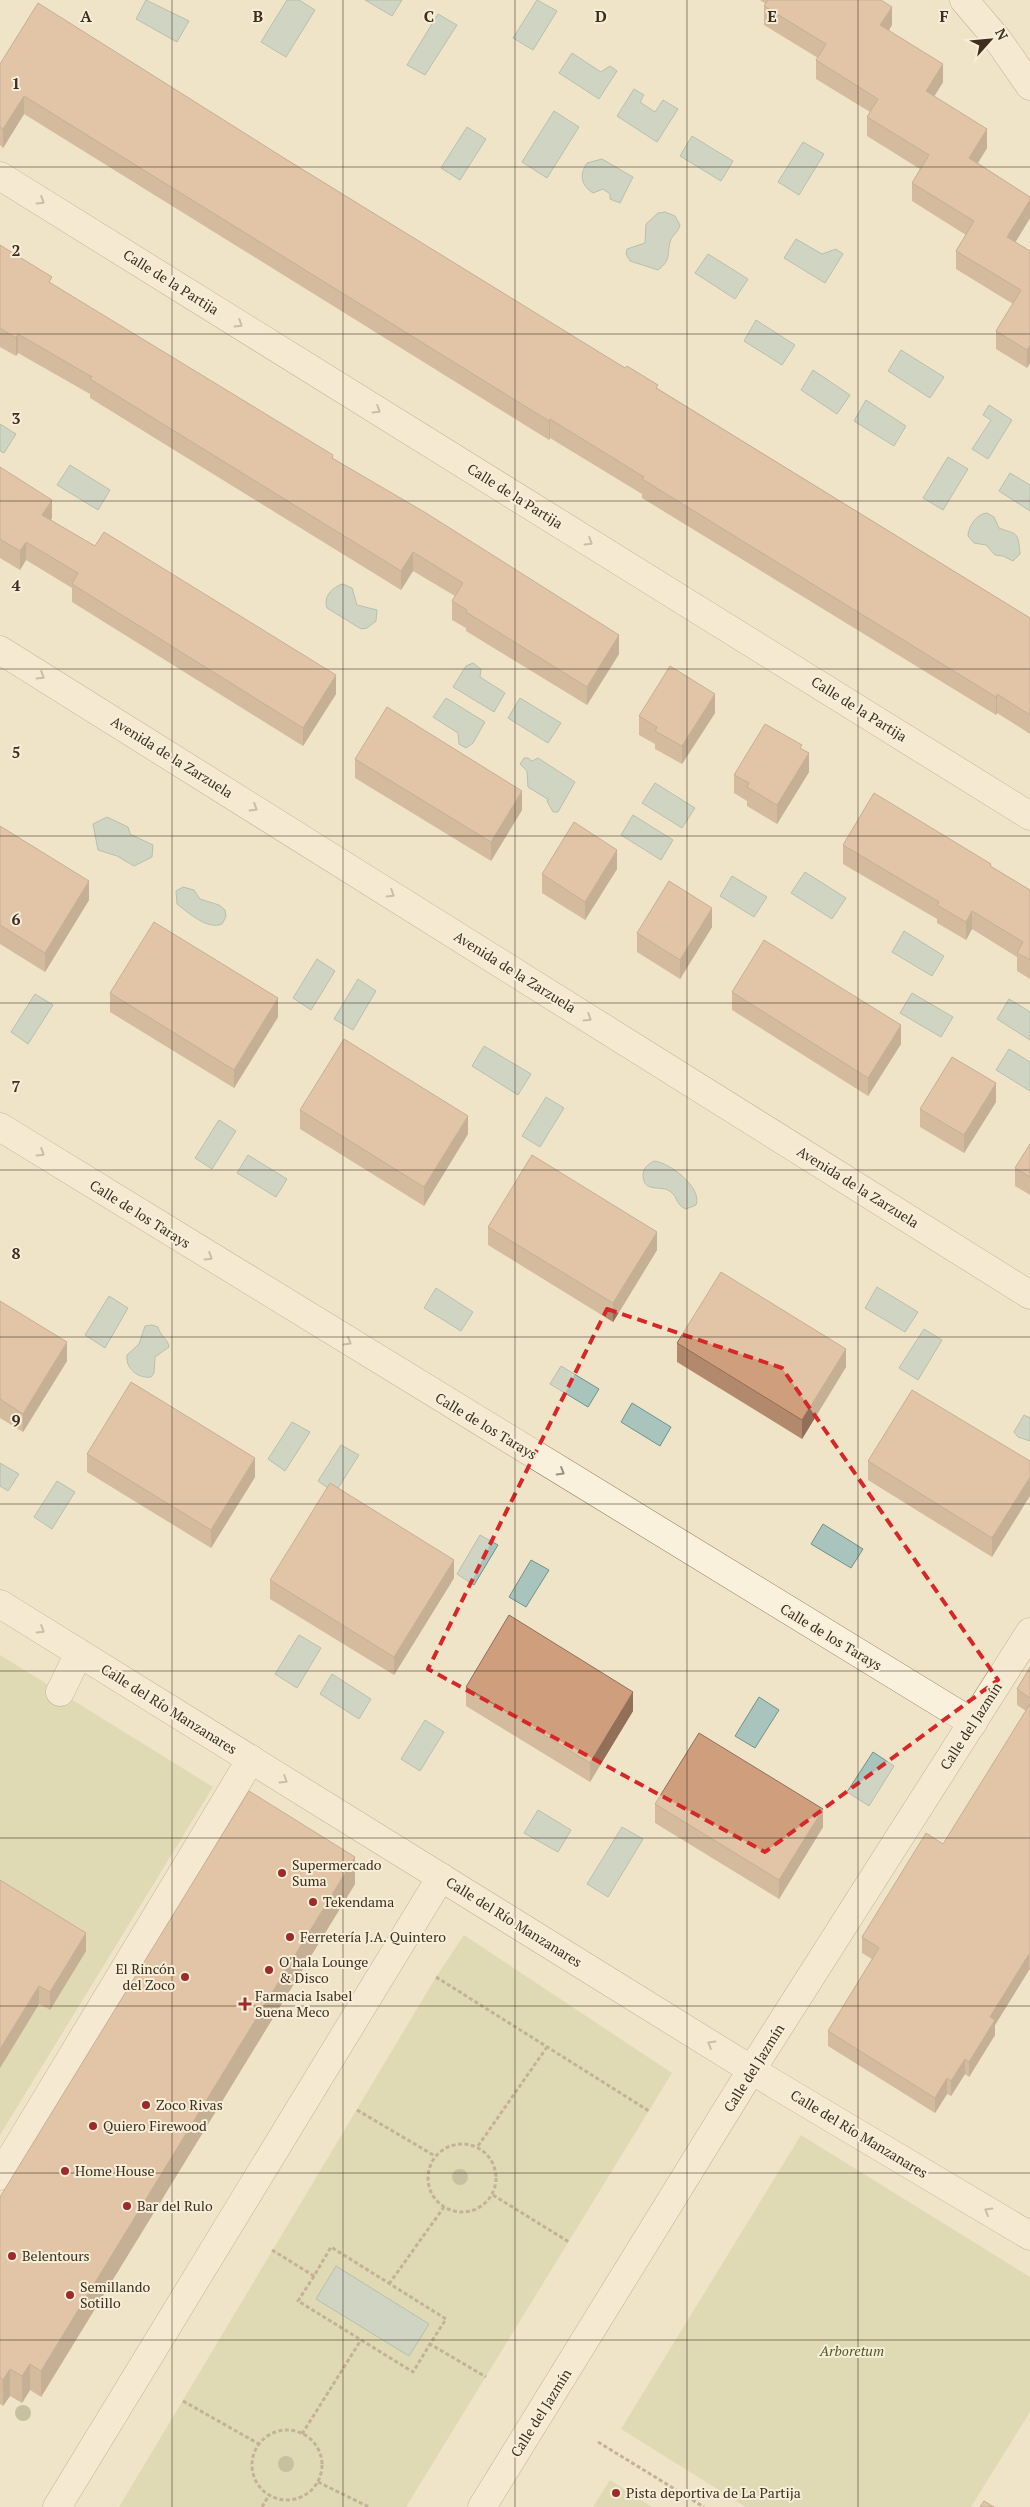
<svg xmlns="http://www.w3.org/2000/svg" width="1030" height="2507" font-family="'PT Serif',serif">
  <style>
    .green { fill: #c9cf9b }
    .water { fill: #a9c4bc; stroke: #6f938a }
    .lines { fill: none; stroke-linecap: round; stroke-linejoin: round }
    .minor-casing { stroke: #8d765c; stroke-width: 29 }
    .path { stroke: #8d765c; stroke-width: 3; stroke-dasharray: 4 2.5; stroke-linecap: butt }
    .minor { stroke: #faf1dc; stroke-width: 28 }
    .tree { fill: #96986f }
    .wall { fill: #b2896c }
    .shaded-wall { fill: #916f58 }
    .building { fill: #cf9f7d; stroke: #916f58 }
    .oneway { stroke: #9c907e }
    .marked { fill: none; stroke: #d62828; stroke-width: 4; stroke-dasharray: 10 6; stroke-linejoin: round }
    .grid { fill: none; stroke: #3d2e20; stroke-width: 1; stroke-opacity: 0.55 }
    .poi-dot { fill: #9e2a2b; stroke: #f7eed8; stroke-width: 2 }
    .labels { text-anchor: middle; stroke-width: 4; stroke-linejoin: round; paint-order: stroke }
    .street-label { font-size: 14px; fill: #3d2e20; stroke: #f7eed8 }
    .poi-label { font-size: 14px; fill: #3d2e20; stroke: #f7eed8; text-anchor: start }
    .park-label { font-size: 14px; font-style: italic; fill: #4d5a26; stroke: #f7eed8 }
    .grid-label { font-size: 16px; text-anchor: middle; font-weight: bold; fill: #3d2e20; stroke: #f7eed8; stroke-width: 4; stroke-linejoin: round; paint-order: stroke }
  </style>
  <rect width="100%" height="100%" fill="#f0e4c8"/>
  <g class="green">
    <path d="M0 1655 213 1787 0 2135V2068L39 2004 50 2010 0 1883Z"/>
    <path d="M464 1935 672 2073 406 2507H119L436 1977Z"/>
    <path d="M801 2135 1030 2277V2412L971 2507H746L621 2429Z"/>
    <path d="M610 2480 652 2507H593Z"/>
  </g>
  <g class="water">
    <path d="M146 0 189 21 177 42 136 19Z"/>
    <path d="M287 0H299L315 10 286 57 261 42Z"/>
    <path d="M365 0H402L392 16Z"/>
    <path d="M537 0 557 11 533 50 513 38Z"/>
    <path d="M438 14 457 25 425 75 407 65Z"/>
    <path d="M572 53 601 72 610 66 617 71 599 99 559 73Z"/>
    <path d="M634 89 644 95 640 102 655 112 663 100 678 109 657 142 617 116Z"/>
    <path d="M554 111 579 127 547 178 522 162Z"/>
    <path d="M467 127 486 139 460 180 441 168Z"/>
    <path d="M692 136 733 161 721 181 680 156Z"/>
    <path d="M803 142 824 154 799 195 778 182Z"/>
    <path d="M602 159 633 177 620 203 610 199V194L603 189 593 193C581 185 579 175 587 163Z"/>
    <path d="M665 212 675 216 680 225C679 232 671 236 670 242 667 256 671 260 658 270L630 261 626 254 627 249 645 243 646 224 658 213Z"/>
    <path d="M796 239 822 254 836 249 843 254 825 283 784 258Z"/>
    <path d="M708 254 748 279 735 299 695 273Z"/>
    <path d="M756 320 795 345 782 365 744 341Z"/>
    <path d="M901 350 944 377 930 398 888 371Z"/>
    <path d="M813 370 850 395 837 414 801 390Z"/>
    <path d="M866 400 906 426 894 446 854 421Z"/>
    <path d="M989 405 1012 420 988 459 972 449 991 420 983 415Z"/>
    <path d="M0 424 16 434 4 453 0 451Z"/>
    <path d="M948 457 968 469 943 510 923 498Z"/>
    <path d="M70 465 110 490 98 510 57 485Z"/>
    <path d="M1010 473 1030 485V511L999 491Z"/>
    <path d="M987 513 994 517 999 528C1017 535 1018 530 1020 554L1013 561 1003 556 995 555 986 545 974 543 968 536C968 526 978 513 987 513Z"/>
    <path d="M343 584 352 588 357 605 377 610 376 621 367 628 361 629 327 608C323 597 332 587 343 584Z"/>
    <path d="M473 663 481 669 480 677 505 693 494 712 453 687 466 666Z"/>
    <path d="M446 698 485 722 473 743 466 748 459 744 458 733 433 717Z"/>
    <path d="M520 698 561 723 548 743 508 718Z"/>
    <path d="M524 758H528L532 761 538 758 575 782 558 812H553L547 801 549 800 528 787 527 771 520 764Z"/>
    <path d="M655 783 695 808 682 828 642 803Z"/>
    <path d="M633 815 673 840 661 860 621 835Z"/>
    <path d="M107 817 128 827 130 834 153 845 152 857 134 866 117 856 98 850 93 824Z"/>
    <path d="M805 872 846 898 832 919 791 893Z"/>
    <path d="M732 876 767 897 754 917 720 896Z"/>
    <path d="M183 887 194 890 200 899 219 905 225 910 226 917 222 924C207 930 189 913 177 904L176 891Z"/>
    <path d="M904 931 944 956 932 976 892 952Z"/>
    <path d="M317 959 335 971 311 1010 293 998Z"/>
    <path d="M358 979 376 991 353 1030 334 1019Z"/>
    <path d="M912 993 953 1017 941 1037 900 1013Z"/>
    <path d="M35 994 53 1005 28 1044 11 1032Z"/>
    <path d="M1009 999 1030 1012V1040L997 1019Z"/>
    <path d="M484 1046 531 1074 518 1095 472 1066Z"/>
    <path d="M1009 1049 1030 1062V1091L996 1070Z"/>
    <path d="M546 1097 564 1108 540 1147 522 1136Z"/>
    <path d="M219 1120 236 1131 212 1169 195 1158Z"/>
    <path d="M248 1155 287 1179 276 1197 237 1173Z"/>
    <path d="M654 1161C669 1162 703 1188 696 1205L686 1209C676 1205 678 1198 671 1192 662 1184 644 1194 643 1176 643 1167 648 1165 654 1161Z"/>
    <path d="M877 1287 918 1312 905 1332 865 1308Z"/>
    <path d="M436 1288 473 1312 461 1331 424 1308Z"/>
    <path d="M109 1296 128 1308 105 1348 85 1335Z"/>
    <path d="M152 1325 158 1327C160 1336 168 1339 169 1347L155 1357 154 1373 151 1377C138 1379 125 1368 127 1355L139 1344 145 1326Z"/>
    <path d="M924 1329 942 1340 918 1380 899 1368Z"/>
    <path d="M561 1366 599 1389 588 1407 550 1384Z"/>
    <path d="M632 1403 671 1427 660 1446 621 1422Z"/>
    <path d="M1024 1415 1030 1418V1441L1018 1437 1014 1432Z"/>
    <path d="M292 1422 310 1432 285 1471 268 1459Z"/>
    <path d="M341 1445 359 1455 335 1493 318 1481Z"/>
    <path d="M0 1463 19 1474 8 1491 0 1486Z"/>
    <path d="M57 1481 75 1492 52 1529 34 1517Z"/>
    <path d="M823 1524 863 1549 851 1568 811 1544Z"/>
    <path d="M480 1535 498 1545 474 1585 457 1574Z"/>
    <path d="M531 1560 549 1570 526 1607 509 1597Z"/>
    <path d="M299 1635 321 1648 297 1688 275 1674Z"/>
    <path d="M332 1674 371 1699 359 1719 320 1694Z"/>
    <path d="M759 1697 779 1710 755 1748 735 1736Z"/>
    <path d="M425 1720 444 1732 420 1771 401 1759Z"/>
    <path d="M873 1752 894 1766 869 1806 847 1792Z"/>
    <path d="M538 1810 571 1830 558 1852 524 1833Z"/>
    <path d="M622 1827 643 1839 608 1897 587 1884Z"/>
    <path d="M336 2266 429 2324 409 2356 316 2299Z"/>
  </g>
  <g class="lines">
    <defs>
      <g id="minor">
        <path d="M964 0 998 40 1030 86"/>
        <path d="M0 176 1030 816"/>
        <path d="M0 650 1030 1295"/>
        <path d="M0 1127 973 1723"/>
        <path d="M0 1604 776 2085 1030 2236"/>
        <path d="M60 1692 79 1653"/>
        <path d="M0 2176 251 1759"/>
        <path d="M57 2507 441 1877"/>
        <path d="M482 2507 752 2069 1030 1632"/>
      </g>
    </defs>
    <use href="#minor" class="minor-casing"/>
    <g class="path">
      <path d="M436 1977 649 2111"/>
      <path d="M357 2110 435 2156"/>
      <circle cx="462" cy="2178" r="34"/>
      <path d="M478 2146 547 2047"/>
      <path d="M493 2195 569 2242"/>
      <path d="M272 2250 314 2276 331 2247 446 2319 430 2344 486 2377"/>
      <path d="M314 2276 298 2301 413 2372 430 2344"/>
      <path d="M389 2284 444 2207"/>
      <path d="M183 2401 259 2444"/>
      <circle cx="287" cy="2465" r="35"/>
      <path d="M302 2434 361 2340"/>
      <path d="M598 2442 704 2507"/>
      <path d="M318 2482 369 2507"/>
      <path d="M262 2507 269 2495"/>
    </g>
    <use href="#minor" class="minor"/>
  </g>
  <g class="tree">
    <circle cx="460" cy="2177" r="8"/>
    <circle cx="23" cy="2413" r="8"/>
    <circle cx="286" cy="2464" r="8"/>
  </g>
  <g class="wall">
    <path d="M760 0H881L892 25 889 30 943 82 934 96 987 148 978 163 1030 197V218L1015 242 1030 251V363L1027 368 996 349V331L1013 304 956 269V251L966 235 912 201V183L920 169 867 136V117L870 112 816 79V60L818 58 764 25V6L766 4Z"/>
    <path d="M0 64 284 158 1030 618V734L997 713 996 715 642 498V494L550 438 549 440 24 114 3 148 0 145Z"/>
    <path d="M0 245 52 284 333 458 619 654 587 705 466 631V628L452 620V601L455 596 413 571 401 590 90 398V394L18 353 16 356 0 347Z"/>
    <path d="M0 467 52 518 51 520 336 694 303 746 72 602V588L26 560 20 570 0 558Z"/>
    <path d="M715 713 682 764 655 749V744L639 735V716Z"/>
    <path d="M802 749 809 772 777 824 747 806V801L734 793V775Z"/>
    <path d="M355 759 522 810 491 861 355 778Z"/>
    <path d="M0 826 89 900 45 972 0 944Z"/>
    <path d="M843 845 991 866 1030 890V979L1017 971V957L972 929 966 940 937 923V919L843 864Z"/>
    <path d="M617 869 585 920 542 893V874Z"/>
    <path d="M712 927 680 979 637 952V933Z"/>
    <path d="M732 992 901 1044 868 1096 732 1010Z"/>
    <path d="M110 993 278 1017 234 1088 110 1012Z"/>
    <path d="M996 1102 964 1153 920 1127V1109Z"/>
    <path d="M300 1110 468 1134 424 1206 300 1129Z"/>
    <path d="M1030 1144V1195L1015 1186V1168Z"/>
    <path d="M488 1227 657 1250 613 1322 488 1245Z"/>
    <path d="M0 1301 67 1361 23 1432 0 1418Z"/>
    <path d="M677 1343 846 1367 802 1439 677 1362Z"/>
    <path d="M87 1454 255 1477 211 1548 87 1472Z"/>
    <path d="M868 1461H1030L992 1557 868 1480Z"/>
    <path d="M454 1578 394 1675 270 1599V1580Z"/>
    <path d="M1030 1667V1970H1029L995 2025V2035L969 2077 965 2074 951 2096 947 2094 935 2113 828 2046V2031L872 1959 862 1953V1937L943 1844 1026 1711 1017 1705V1689Z"/>
    <path d="M466 1687 633 1711 590 1782 466 1706Z"/>
    <path d="M655 1804 823 1827 779 1899 655 1823Z"/>
    <path d="M0 1880 86 1951 50 2010 39 2004 0 2068Z"/>
    <path d="M355 1884 41 2397 30 2390 22 2403 10 2396 3 2406 0 2404V2197Z"/>
  </g>
  <g class="shaded-wall">
    <path d="M892 7V25L880 44V25Z"/>
    <path d="M943 64V82L926 110V91Z"/>
    <path d="M24 96V114L3 148V129Z"/>
    <path d="M987 129V148L969 177V158Z"/>
    <path d="M1030 200V218L1007 256V237Z"/>
    <path d="M18 334V353L16 356V338Z"/>
    <path d="M1030 345V363L1027 368V350Z"/>
    <path d="M550 419V438L549 440V421Z"/>
    <path d="M52 500V518L42 533V515Z"/>
    <path d="M26 542V560L20 570V551Z"/>
    <path d="M413 552V571L401 590V571Z"/>
    <path d="M619 635V654L587 705V687Z"/>
    <path d="M336 675V694L303 746V728Z"/>
    <path d="M715 694V713L682 764V746Z"/>
    <path d="M997 694V713L996 715V697Z"/>
    <path d="M809 753V772L777 824V805Z"/>
    <path d="M522 791V810L491 861V842Z"/>
    <path d="M617 850V869L585 920V902Z"/>
    <path d="M89 881V900L45 972V953Z"/>
    <path d="M712 908V927L680 979V960Z"/>
    <path d="M972 911V929L966 940V922Z"/>
    <path d="M278 998V1017L234 1088V1070Z"/>
    <path d="M901 1025V1044L868 1096V1078Z"/>
    <path d="M996 1083V1102L964 1153V1135Z"/>
    <path d="M468 1116V1134L424 1206V1187Z"/>
    <path d="M657 1232V1250L613 1322V1303Z"/>
    <path d="M67 1342V1361L23 1432V1414Z"/>
    <path d="M846 1349V1367L802 1439V1420Z"/>
    <path d="M255 1458V1477L211 1548V1530Z"/>
    <path d="M1030 1477V1496L992 1557V1538Z"/>
    <path d="M454 1560V1578L394 1675V1657Z"/>
    <path d="M633 1692V1711L590 1782V1763Z"/>
    <path d="M823 1809V1827L779 1899V1880Z"/>
    <path d="M355 1857V1884L41 2397V2371Z"/>
    <path d="M86 1933V1951L50 2010V1992Z"/>
    <path d="M1029 1954V1970L995 2025V2035L969 2077V2062L990 2017Z"/>
    <path d="M39 1986V2004L0 2068V2049Z"/>
    <path d="M965 2059V2074L951 2096V2081Z"/>
    <path d="M947 2078V2094L935 2113V2098Z"/>
    <path d="M30 2364V2390L22 2403V2376Z"/>
    <path d="M10 2369V2396L3 2406V2380Z"/>
  </g>
  <g class="building">
    <path d="M768 0H881L892 7 880 25 943 64 926 91 987 129 969 158 1030 197V200L1007 237 1030 251V345L1027 350 996 331 1021 290 956 251 974 221 912 183 929 155 867 117 878 99 816 60 826 44 764 6Z"/>
    <path d="M38 3 284 158 625 368 627 366 658 385 656 388 1030 618V715L997 694 996 697 642 479 644 477 550 419 549 421 24 96 3 129 0 127V64Z"/>
    <path d="M0 245 52 277 49 282 333 455 332 458 426 513 619 635 587 687 466 612 467 610 452 601 463 583 413 552 401 571 90 379 92 377 18 334 16 338 0 328Z"/>
    <path d="M0 467 52 500 42 515 95 546 104 532 336 675 303 728 72 584 78 573 26 542 20 551 0 539Z"/>
    <path d="M670 666 715 694 682 746 655 731 657 727 639 716Z"/>
    <path d="M387 707 522 791 491 842 355 759Z"/>
    <path d="M765 724 802 745 800 748 809 753 777 805 747 787 749 783 734 775Z"/>
    <path d="M874 793 991 864 990 866 1030 890V960L1017 953 1023 942 972 911 966 922 937 905 939 902 843 845Z"/>
    <path d="M574 822 617 850 585 902 542 874Z"/>
    <path d="M0 826 89 881 45 953 0 925Z"/>
    <path d="M669 881 712 908 680 960 637 933Z"/>
    <path d="M154 922 278 998 234 1070 110 993Z"/>
    <path d="M764 940 901 1025 868 1078 732 992Z"/>
    <path d="M344 1039 468 1116 424 1187 300 1110Z"/>
    <path d="M952 1057 996 1083 964 1135 920 1109Z"/>
    <path d="M1030 1144V1177L1015 1168Z"/>
    <path d="M532 1155 657 1232 613 1303 488 1227Z"/>
    <path d="M721 1272 846 1349 802 1420 677 1343Z"/>
    <path d="M0 1301 67 1342 23 1414 0 1399Z"/>
    <path d="M131 1382 255 1458 211 1530 87 1454Z"/>
    <path d="M912 1390 1030 1461V1477L992 1538 868 1461Z"/>
    <path d="M330 1483 454 1560 394 1657 270 1580Z"/>
    <path d="M509 1615 633 1692 590 1763 466 1687Z"/>
    <path d="M1030 1667V1698L1017 1689Z"/>
    <path d="M1030 1704V1954H1029L990 2017 995 2020 969 2062 965 2059 951 2081 947 2078 935 2098 828 2031 879 1948 862 1937 926 1833 943 1844Z"/>
    <path d="M699 1733 823 1809 779 1880 655 1804Z"/>
    <path d="M249 1791 355 1857 41 2371 30 2364 22 2376 10 2369 3 2380 0 2377V2197Z"/>
    <path d="M0 1880 86 1933 50 1992 39 1986 0 2049Z"/>
    <path d="M984 2501 994 2507H980Z"/>
  </g>
  <defs><path id="oneway-chevron" d="M-2-3.5L2.5 0L-2 3.5" fill="none" stroke-width="1.6" stroke-linecap="round" stroke-linejoin="round" transform="scale(1.25)"/></defs>
  <g class="oneway">
    <use href="#oneway-chevron" transform="translate(41 201) rotate(32)"/>
    <use href="#oneway-chevron" transform="translate(239 324) rotate(32)"/>
    <use href="#oneway-chevron" transform="translate(377 410) rotate(32)"/>
    <use href="#oneway-chevron" transform="translate(589 542) rotate(32)"/>
    <use href="#oneway-chevron" transform="translate(41 676) rotate(32)"/>
    <use href="#oneway-chevron" transform="translate(254 808) rotate(32)"/>
    <use href="#oneway-chevron" transform="translate(391 894) rotate(32)"/>
    <use href="#oneway-chevron" transform="translate(588 1018) rotate(32)"/>
    <use href="#oneway-chevron" transform="translate(41 1153) rotate(32)"/>
    <use href="#oneway-chevron" transform="translate(209 1257) rotate(32)"/>
    <use href="#oneway-chevron" transform="translate(348 1342) rotate(31)"/>
    <use href="#oneway-chevron" transform="translate(561 1472) rotate(31)"/>
    <use href="#oneway-chevron" transform="translate(41 1630) rotate(32)"/>
    <use href="#oneway-chevron" transform="translate(284 1780) rotate(32)"/>
    <use href="#oneway-chevron" transform="translate(711 2044) rotate(-149)"/>
    <use href="#oneway-chevron" transform="translate(988 2211) rotate(-149)"/>
  </g>
  <path d="M0 0H1030V2507H0ZM607 1309 782 1368 998 1680 765 1852 428 1669Z" fill="#f0e4c8" fill-opacity=".55" fill-rule="evenodd"/>
  <path class="marked" d="M607 1309 782 1368 998 1680 765 1852 428 1669Z"/>
  <path class="grid" d="M172 0V2507M343 0V2507M515 0V2507M687 0V2507M858 0V2507M0 167H1030M0 334H1030M0 501H1030M0 669H1030M0 836H1030M0 1003H1030M0 1170H1030M0 1337H1030M0 1504H1030M0 1671H1030M0 1838H1030M0 2006H1030M0 2173H1030M0 2340H1030"/>
  <g class="poi-dot">
    <circle cx="282" cy="1873" r="5"/>
    <circle cx="313" cy="1902" r="5"/>
    <circle cx="290" cy="1937" r="5"/>
    <circle cx="269" cy="1970" r="5"/>
    <circle cx="185" cy="1977" r="5"/>
    <path d="M242.5 1996.5h5v5h5v5h-5v5h-5v-5h-5v-5h5z"/>
    <circle cx="146" cy="2105" r="5"/>
    <circle cx="93" cy="2126" r="5"/>
    <circle cx="65" cy="2171" r="5"/>
    <circle cx="127" cy="2206" r="5"/>
    <circle cx="12" cy="2256" r="5"/>
    <circle cx="70" cy="2295" r="5"/>
    <circle cx="616" cy="2493" r="5"/>
  </g>
  <g class="labels">
    <g class="street-label">
      <text transform="translate(171 282) rotate(32)" y="5">Calle de la Partija</text>
      <text transform="translate(515 496) rotate(32)" y="5">Calle de la Partija</text>
      <text transform="translate(859 709) rotate(32)" y="5">Calle de la Partija</text>
      <text transform="translate(172 757) rotate(32)" y="5">Avenida de la Zarzuela</text>
      <text transform="translate(515 972) rotate(32)" y="5">Avenida de la Zarzuela</text>
      <text transform="translate(858 1187) rotate(32)" y="5">Avenida de la Zarzuela</text>
      <text transform="translate(140 1214) rotate(32)" y="5">Calle de los Tarays</text>
      <text transform="translate(486 1426) rotate(31)" y="5">Calle de los Tarays</text>
      <text transform="translate(831 1637) rotate(31)" y="5">Calle de los Tarays</text>
      <text transform="translate(169 1709) rotate(32)" y="5">Calle del Río Manzanares</text>
      <text transform="translate(971 1726) rotate(-57)" y="5">Calle del Jazmín</text>
      <text transform="translate(514 1922) rotate(32)" y="5">Calle del Río Manzanares</text>
      <text transform="translate(754 2068) rotate(-58)" y="5">Calle del Jazmín</text>
      <text transform="translate(859 2134) rotate(31)" y="5">Calle del Río Manzanares</text>
      <text transform="translate(541 2413) rotate(-58)" y="5">Calle del Jazmín</text>
    </g>
    <g class="poi-label">
      <text x="292" y="1870">Supermercado<tspan x="292" dy="16">Suma</tspan></text>
      <text x="323" y="1907">Tekendama</text>
      <text x="300" y="1942">Ferretería J.A. Quintero</text>
      <text x="279" y="1967">O'hala Lounge<tspan x="279" dy="16">&amp; Disco</tspan></text>
      <text x="175" y="1974" text-anchor="end">El Rincón<tspan x="175" dy="16">del Zoco</tspan></text>
      <text x="255" y="2001">Farmacia Isabel<tspan x="255" dy="16">Suena Meco</tspan></text>
      <text x="156" y="2110">Zoco Rivas</text>
      <text x="103" y="2131">Quiero Firewood</text>
      <text x="75" y="2176">Home House</text>
      <text x="137" y="2211">Bar del Rulo</text>
      <text x="22" y="2261">Belentours</text>
      <text x="80" y="2292">Semillando<tspan x="80" dy="16">Sotillo</tspan></text>
      <text x="626" y="2498">Pista deportiva de La Partija</text>
    </g>
    <g class="park-label">
      <text x="852" y="2356">Arboretum</text>
    </g>
  </g>
  <g class="grid-label">
    <text x="86" y="22">A</text>
    <text x="258" y="22">B</text>
    <text x="429" y="22">C</text>
    <text x="601" y="22">D</text>
    <text x="772" y="22">E</text>
    <text x="944" y="22">F</text>
    <text x="16" y="89">1</text>
    <text x="16" y="256">2</text>
    <text x="16" y="424">3</text>
    <text x="16" y="591">4</text>
    <text x="16" y="758">5</text>
    <text x="16" y="925">6</text>
    <text x="16" y="1092">7</text>
    <text x="16" y="1259">8</text>
    <text x="16" y="1426">9</text>
  </g>
  <g transform="translate(990 40) rotate(63)" stroke="#f7eed8" stroke-width="4" paint-order="stroke">
  <path d="M0-4L9 19L0 12L-9 19Z" fill="#3d2e20"/>
  <text y="-8" font-size="14" font-weight="bold" text-anchor="middle" fill="#3d2e20">N</text>
  </g>
</svg>
